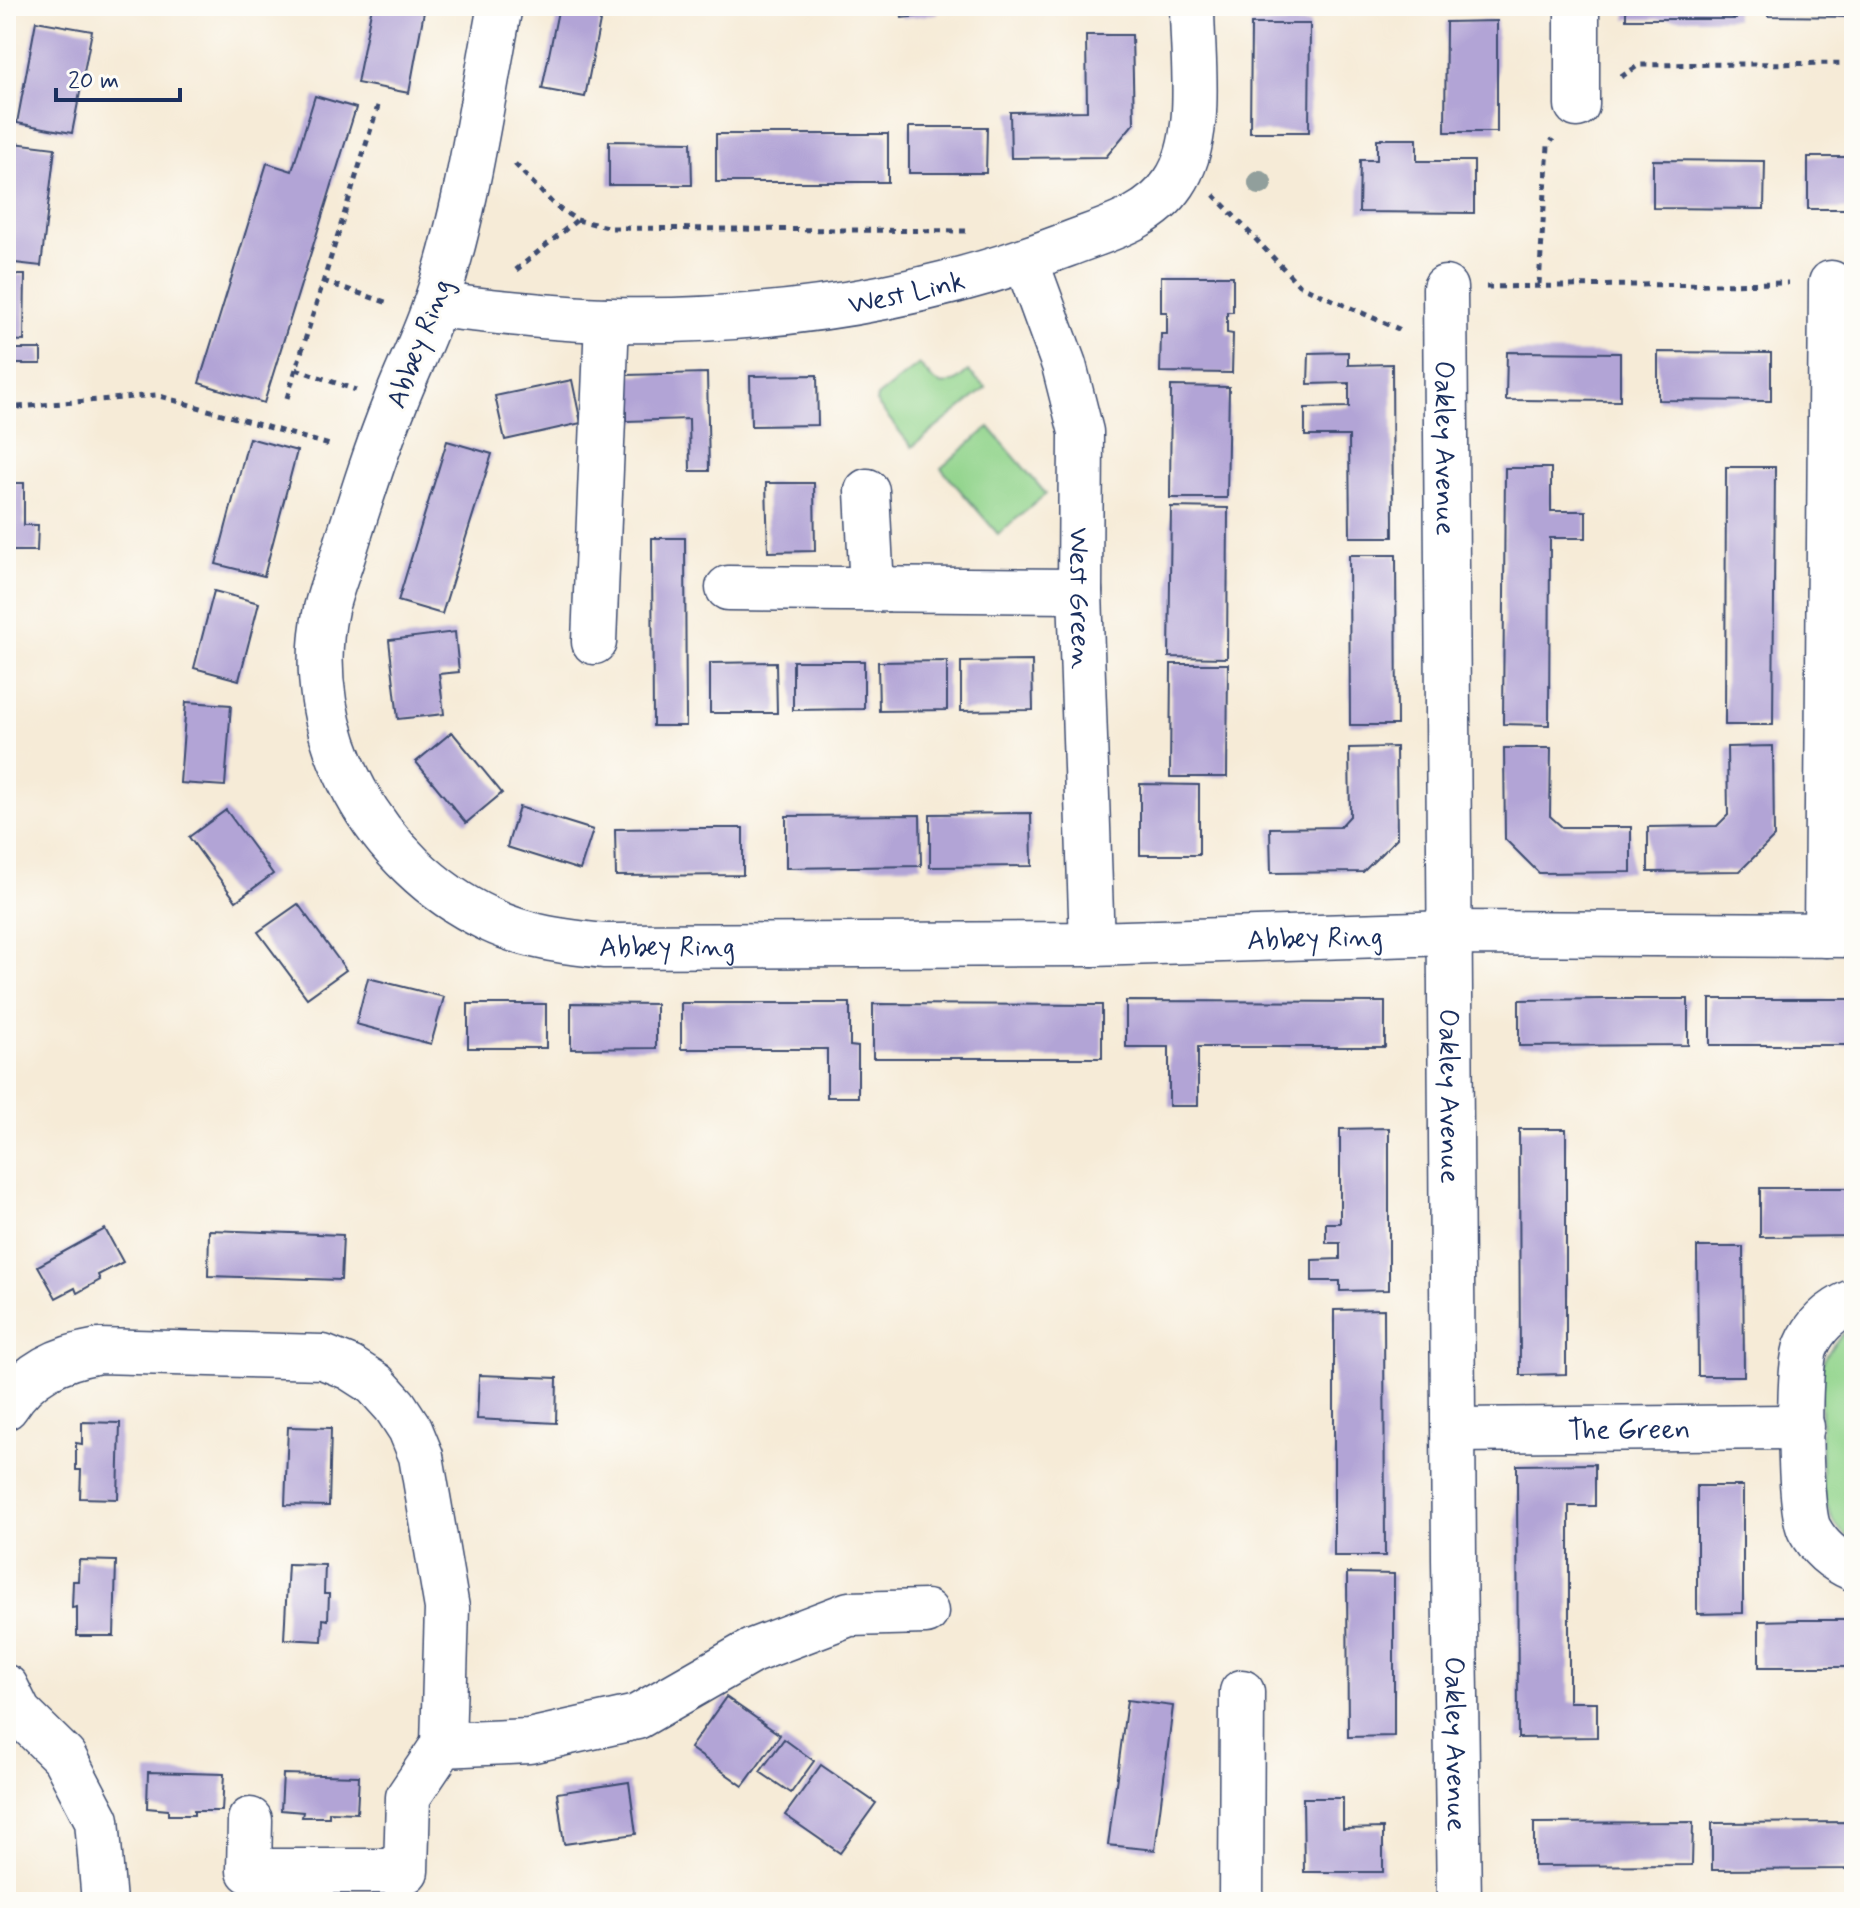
<svg xmlns="http://www.w3.org/2000/svg" width="1860" height="1908" font-family="Mynerve,sans-serif">
  <style>
    .green { fill: #92d48c; stroke: #568275; stroke-width: 2 }
    .building { fill: #b2a4d6 }
    .lines { fill: none; stroke-linecap: round; stroke-linejoin: round }
    .minor-casing { stroke: #3c4b70; stroke-width: 47 }
    .path { stroke: #3c4b70; stroke-width: 5; stroke-dasharray: 6 6; stroke-linecap: butt }
    .minor { stroke: #fff; stroke-width: 44 }
    .tree { fill: #919f9c }
    .labels { text-anchor: middle; stroke-width: 6; stroke-linejoin: round; paint-order: stroke }
    .street-label { font-size: 28px; fill: #1b2f5e; stroke: #fdfcf7 }
  </style>
  <rect width="100%" height="100%" fill="#fdfcf7"/>
  <filter id="ink" filterUnits="userSpaceOnUse"><feTurbulence type="fractalNoise" baseFrequency=".0125" numOctaves="2"/><feDisplacementMap in="SourceGraphic" scale="16" xChannelSelector="R" yChannelSelector="G"/><feConvolveMatrix kernelMatrix="1 2 1 2 8 2 1 2 1" color-interpolation-filters="sRGB"/></filter>
  <filter id="wash" filterUnits="userSpaceOnUse"><feTurbulence type="fractalNoise" baseFrequency=".006" numOctaves="4" result="noise"/><feDisplacementMap in="SourceGraphic" scale="32" xChannelSelector="R" yChannelSelector="G"/><feGaussianBlur stdDeviation="1.8" result="paint"/><feColorMatrix in="noise" values="0 0 0 0 0 0 0 0 0 0 0 0 0 0 0 0 0 1.4 0 .05"/><feComposite in="paint" operator="in"/></filter>
  <g filter="url(#wash)">
    <rect width="100%" height="100%" fill="#f6ebd7"/>
    <g class="green">
      <path d="M919 364 934 381 943 385 956 381 968 371 986 388 912 447 876 402 877 397Z"/>
      <path d="M989 427 1046 494 998 534 941 468Z"/>
      <path d="M1854 1324V1542C1835 1529 1827 1512 1822 1489L1820 1369C1828 1349 1838 1337 1854 1324Z"/>
    </g>
    <g id="blocks">
      <g class="building">
        <path d="M372 6H425L409 93 357 83Z"/>
        <path d="M559 6H603L585 97 542 89Z"/>
        <path d="M901 6H937L938 14 902 18Z"/>
        <path d="M950 6H979L978 12H950Z"/>
        <rect x="1088" y="6" width="45" height="5"/>
        <rect x="1626" y="6" width="110" height="13"/>
        <path d="M1768 6H1854V17L1768 16Z"/>
        <path d="M36 21 92 31 72 133 17 123Z"/>
        <path d="M1497 21V132H1445L1446 22Z"/>
        <path d="M1251 24H1310L1309 132H1250Z"/>
        <path d="M1086 35H1132L1134 123 1106 157 1011 158 1010 112 1087 111Z"/>
        <path d="M315 96 356 108 264 403 199 383 267 163 292 171Z"/>
        <path d="M909 127H987L986 173H909Z"/>
        <rect x="716" y="134" width="172" height="48"/>
        <path d="M1377 139H1417V161H1474V213L1359 212 1360 160H1377Z"/>
        <path d="M609 141 691 142 692 185H609Z"/>
        <path d="M6 142 55 148 41 266 6 262Z"/>
        <rect x="1808" y="157" width="46" height="52"/>
        <path d="M1653 160 1765 161 1764 209 1653 208Z"/>
        <path d="M6 275H25L24 341 6 340Z"/>
        <path d="M1161 276H1233V312H1227V333L1233 334 1232 373 1160 372 1161 334H1167V312H1161Z"/>
        <rect x="6" y="349" width="35" height="15"/>
        <path d="M1348 352V365L1392 364 1393 537H1350L1349 436H1305V408L1349 407V383L1308 384 1309 353Z"/>
        <path d="M1507 352 1620 353V401L1506 400Z"/>
        <path d="M1658 352 1771 353V401L1658 400Z"/>
        <path d="M707 373 709 471H690L689 419 626 421V375Z"/>
        <path d="M817 375 818 425 751 426 750 376Z"/>
        <path d="M572 380 581 423 505 440 495 396Z"/>
        <path d="M1171 386 1229 387 1227 498H1170Z"/>
        <path d="M249 438 297 451 264 576 216 564Z"/>
        <path d="M447 441 492 454 442 614 398 601Z"/>
        <path d="M1726 467H1775L1773 725H1725Z"/>
        <path d="M1505 468H1551V511H1586V538H1550L1549 725 1503 724Z"/>
        <path d="M6 483H24V525H38L37 551H6Z"/>
        <path d="M766 483H814L815 551 768 552Z"/>
        <path d="M1171 507 1228 508 1227 658 1169 657Z"/>
        <path d="M652 538H685L686 726H653Z"/>
        <path d="M1349 555H1396L1397 725H1350Z"/>
        <path d="M214 591 259 603 239 680 194 668Z"/>
        <path d="M455 632 459 672 439 674 444 714 398 719 389 640Z"/>
        <path d="M793 661H864V709L793 710Z"/>
        <path d="M947 661V710L879 711 878 662Z"/>
        <path d="M1032 661 1033 710 961 711V662Z"/>
        <path d="M776 662 777 713H710V663Z"/>
        <path d="M1171 664H1228L1227 777H1170Z"/>
        <path d="M186 702 231 705 225 786 180 783Z"/>
        <path d="M452 732 502 793 466 823 416 762Z"/>
        <path d="M1773 746 1774 837 1740 871 1648 872V827L1717 826 1728 815 1727 747Z"/>
        <path d="M1396 747 1397 838 1363 872 1271 873 1270 828 1340 827 1350 816 1349 748Z"/>
        <path d="M1504 748H1551L1550 816 1562 827H1631V872L1539 873 1505 839Z"/>
        <path d="M1140 784 1199 785V855H1140Z"/>
        <path d="M519 807 593 830 580 870 507 847Z"/>
        <path d="M226 810 273 874 236 901 189 837Z"/>
        <path d="M1031 813 1032 866 930 867V814Z"/>
        <path d="M920 815 921 866 786 868V816Z"/>
        <path d="M701 828H743V875L616 876 615 829Z"/>
        <path d="M298 904 346 970 307 998 258 932Z"/>
        <path d="M368 978 444 997 431 1044 356 1024Z"/>
        <path d="M1604 999H1688V1045L1519 1046V1000Z"/>
        <rect x="1710" y="999" width="144" height="46"/>
        <path d="M1126 1001 1385 1002V1047H1198V1106H1169V1047H1126Z"/>
        <path d="M571 1003 656 1004V1048L571 1049Z"/>
        <path d="M681 1003H850V1046L858 1047V1097H827V1049H681Z"/>
        <rect x="468" y="1004" width="78" height="44"/>
        <path d="M873 1004 1102 1005V1058H873Z"/>
        <path d="M1389 1128V1290L1340 1291V1281H1312V1260L1340 1259V1243H1326V1223H1340V1129Z"/>
        <path d="M1519 1129H1566V1374L1520 1375Z"/>
        <path d="M1760 1188H1854V1236L1760 1237Z"/>
        <path d="M105 1229 123 1262 98 1275 100 1280 77 1293 75 1288 56 1298 38 1266Z"/>
        <path d="M209 1230 343 1235 341 1280 208 1276Z"/>
        <path d="M1697 1247H1743L1744 1376H1698Z"/>
        <path d="M1384 1309 1385 1556H1334V1310Z"/>
        <path d="M479 1375 557 1378 556 1423 477 1419Z"/>
        <path d="M82 1422 120 1423 118 1499 80 1498 81 1470H76V1443L82 1444Z"/>
        <path d="M288 1427 331 1428 329 1506 285 1505Z"/>
        <path d="M1595 1464V1506H1569V1702H1597V1737L1518 1738 1517 1465Z"/>
        <path d="M1697 1486H1743V1613L1697 1614Z"/>
        <path d="M79 1560 116 1561 114 1636H77V1607L72 1608 73 1581H78Z"/>
        <path d="M288 1564 325 1565 324 1594H329L328 1620 323 1619 322 1641 284 1639Z"/>
        <path d="M1347 1573 1394 1574V1736L1348 1737Z"/>
        <path d="M1800 1620H1854V1667H1759V1621Z"/>
        <path d="M726 1697 780 1735 743 1786 690 1748Z"/>
        <path d="M1127 1700 1173 1706 1155 1850 1108 1845Z"/>
        <path d="M784 1739 814 1761 791 1793 760 1772Z"/>
        <path d="M821 1765 876 1803 840 1853 785 1815Z"/>
        <path d="M148 1772 224 1774 222 1811H194V1815H168V1810L147 1808Z"/>
        <path d="M283 1774 359 1776 357 1813 329 1812V1817H302L303 1812 281 1810Z"/>
        <path d="M629 1782 636 1834 564 1844 557 1793Z"/>
        <path d="M1303 1798H1343V1829L1383 1828V1872H1304Z"/>
        <path d="M1693 1822 1692 1865 1534 1866V1823Z"/>
        <path d="M1854 1822V1869L1712 1870V1823Z"/>
      </g>
    </g>
  </g>
  <g filter="url(#ink)">
    <use href="#blocks" fill-opacity="0" stroke="#3c4b70" stroke-width="2"/>
    <g class="lines">
      <defs>
        <g id="minor">
          <path id="s1" d="M500 6C481 104 468 207 436 302 425 336 408 369 395 403 376 450 361 498 346 546 340 567 331 588 326 609 299 734 376 866 488 919 525 937 565 942 605 946L1092 944 1450 933 1854 935"/>
          <path d="M1577 6V105"/>
          <path id="s2" d="M1026 261 1064 365 1081 432 1080 591 1092 944"/>
          <path id="s3" d="M1445 288 1454 1559 1459 1902"/>
          <path id="s4" d="M435 305C493 311 552 319 610 320 765 323 920 301 1066 245 1104 230 1149 220 1174 183 1205 138 1192 59 1192 6"/>
          <path d="M867 491 872 589"/>
          <path d="M728 588 1080 591"/>
          <path d="M594 642 607 320"/>
          <path d="M1826 935 1831 283"/>
          <path d="M1854 1301C1833 1310 1815 1325 1806 1347 1797 1369 1799 1507 1809 1529 1819 1548 1835 1561 1854 1569"/>
          <path d="M6 1407C28 1372 59 1358 99 1351L323 1357 350 1368 375 1384 395 1406 410 1429 421 1456 447 1608 443 1745 529 1741 637 1717 752 1651 849 1614 926 1612"/>
          <path id="s5" d="M1455 1430 1802 1427"/>
          <path d="M6 1687 19 1713 64 1757 97 1820 104 1902"/>
          <path d="M250 1820 249 1871H406L408 1797 443 1745"/>
          <path d="M1241 1902 1242 1692"/>
        </g>
      </defs>
      <use href="#minor" class="minor-casing"/>
      <g class="path">
        <path d="M1621 77 1639 65 1854 63"/>
        <path d="M515 164 555 206 577 220 612 228 966 231"/>
        <path d="M1214 195 1299 285 1403 331"/>
        <path d="M516 270 577 220"/>
        <path d="M323 281 391 304"/>
        <path d="M1539 284 1548 146 1553 139"/>
        <path d="M1486 287 1788 283"/>
        <path d="M296 369 356 390"/>
        <path d="M287 398 378 106"/>
        <path d="M6 408 156 395 333 446"/>
      </g>
      <use href="#minor" class="minor"/>
    </g>
    <circle class="tree" cx="1260" cy="183" r="12"/>
  </g>
  <g class="labels">
    <g class="street-label">
      <text dy="10" stroke="none"><textPath href="#s4" startOffset="474">West Link</textPath></text>
      <text transform="translate(418 343) rotate(-69)" y="10">Abbey Ring</text>
      <text dy="10" stroke="none"><textPath href="#s3" startOffset="160">Oakley Avenue</textPath></text>
      <text dy="10" stroke="none"><textPath href="#s2" startOffset="346">West Green</textPath></text>
      <text dy="10" stroke="none"><textPath href="#s1" startOffset="1836">Abbey Ring</textPath></text>
      <text dy="10" stroke="none"><textPath href="#s1" startOffset="1188">Abbey Ring</textPath></text>
      <text dy="10" stroke="none"><textPath href="#s3" startOffset="808">Oakley Avenue</textPath></text>
      <text dy="10" stroke="none"><textPath href="#s5" startOffset="174">The Green</textPath></text>
      <text dy="10" stroke="none"><textPath href="#s3" startOffset="1456">Oakley Avenue</textPath></text>
    </g>
  </g>
  <rect width="1860" height="1908" fill="none" stroke="#fdfcf7" stroke-width="32"/>
  <path d="M56 88v12h124v-12" fill="none" stroke="#1b2f5e" stroke-width="4"/>
  <text x="68" y="88" font-size="24" fill="#1b2f5e" stroke="#fdfcf7" stroke-width="6" paint-order="stroke">20 m</text>
</svg>
